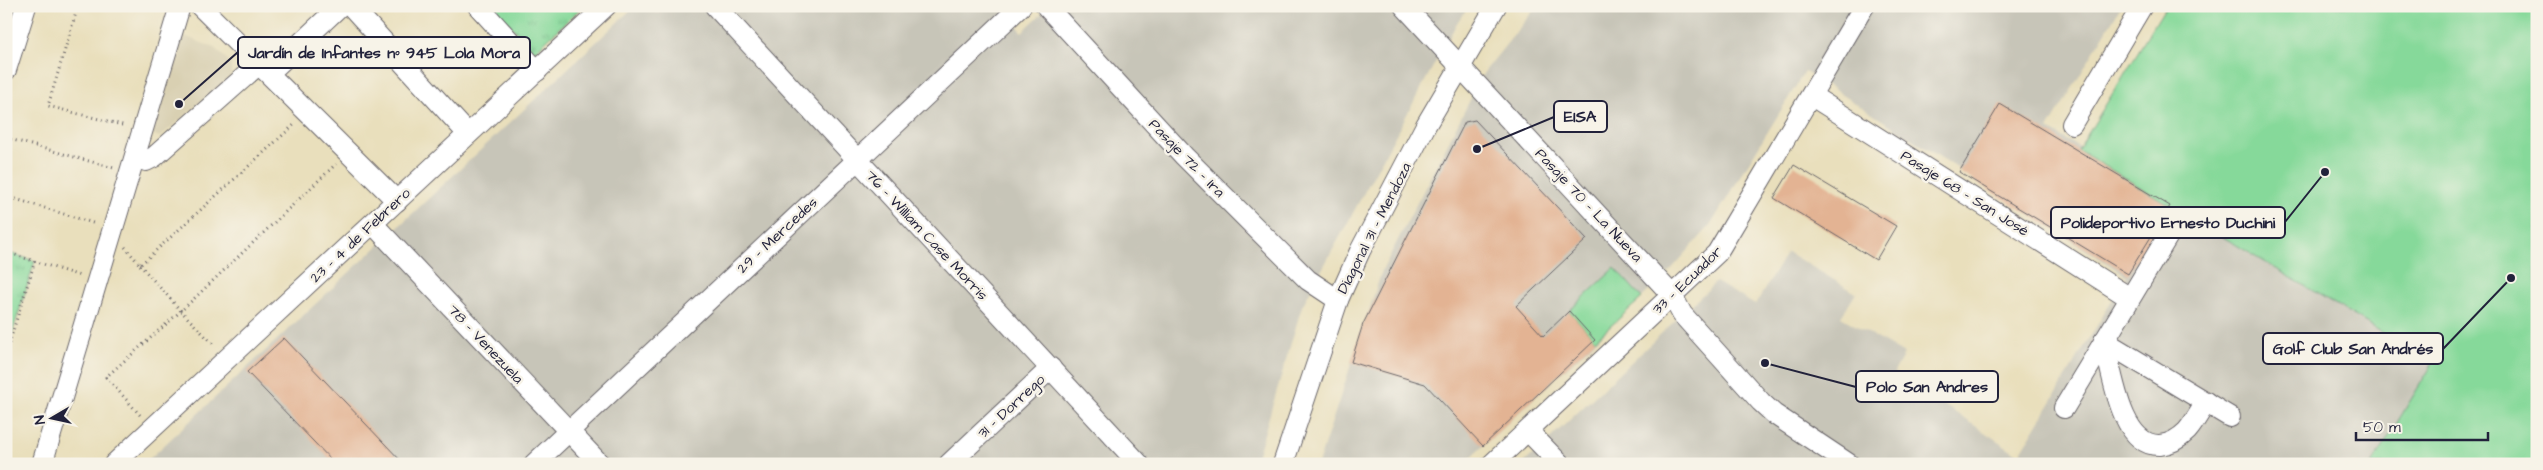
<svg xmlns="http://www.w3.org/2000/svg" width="2543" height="470" font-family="'Architects Daughter',sans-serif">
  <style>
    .built { fill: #d9d0b2 }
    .industrial { fill: #c7c5b8 }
    .grass { fill: #86d99a; stroke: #547e6a }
    .park { fill: url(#park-tufts); stroke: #547e6a }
    .building { fill: #e3b393 }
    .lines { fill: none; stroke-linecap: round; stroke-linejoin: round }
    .minor-casing { stroke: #686468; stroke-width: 22 }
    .path { stroke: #686468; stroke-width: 3; stroke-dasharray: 1 4; stroke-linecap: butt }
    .minor { stroke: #fff; stroke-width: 20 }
    .labels { text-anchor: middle; stroke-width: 5; stroke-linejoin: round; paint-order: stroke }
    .street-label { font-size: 15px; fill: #22223b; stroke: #f7f3e8 }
    .leader { fill: none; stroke: #22223b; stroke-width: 2 }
    .callout-dot { fill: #22223b; stroke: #f7f3e8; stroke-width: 2 }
    .callout { fill: #f7f3e8; stroke: #22223b; stroke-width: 2 }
    .callout-label { font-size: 16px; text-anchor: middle; font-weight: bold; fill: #22223b }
  </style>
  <defs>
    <pattern id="park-tufts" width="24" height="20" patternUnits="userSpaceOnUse" patternTransform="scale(1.25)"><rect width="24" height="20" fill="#86d99a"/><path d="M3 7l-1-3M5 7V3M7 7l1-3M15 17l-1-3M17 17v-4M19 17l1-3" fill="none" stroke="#73ba86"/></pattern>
  </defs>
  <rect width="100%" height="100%" fill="#f7f3e8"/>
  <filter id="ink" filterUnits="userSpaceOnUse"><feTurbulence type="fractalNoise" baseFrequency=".02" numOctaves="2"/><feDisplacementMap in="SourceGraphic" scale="10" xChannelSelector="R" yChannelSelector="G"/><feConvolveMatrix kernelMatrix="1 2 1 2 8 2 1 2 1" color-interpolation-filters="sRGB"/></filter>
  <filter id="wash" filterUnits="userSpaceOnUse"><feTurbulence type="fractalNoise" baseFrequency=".0096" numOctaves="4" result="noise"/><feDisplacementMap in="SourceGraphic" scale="20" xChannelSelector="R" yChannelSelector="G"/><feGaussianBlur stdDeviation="1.12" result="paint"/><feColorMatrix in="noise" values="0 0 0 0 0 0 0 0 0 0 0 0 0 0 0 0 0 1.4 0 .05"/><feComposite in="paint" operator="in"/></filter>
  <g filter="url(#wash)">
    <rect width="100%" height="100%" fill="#e9dfbc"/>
    <path class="built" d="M182 35 214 48 231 63V75L160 137 152 134Z"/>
    <g class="industrial">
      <path d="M635 6H1003L1022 32 1050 6H1469L1458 21 1302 306 1255 464H144Z"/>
      <path d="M1537 6H2121L2048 129 2174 202 2172 206 2433 363 2372 464H1523L1716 282 1755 305 1787 252 1856 293 1841 317 1904 354 1894 372 2019 455 2127 276 1805 71 1710 226 1668 273 1464 464H1318L1382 271 1485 71Z"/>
    </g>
    <g class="grass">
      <path d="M2166 6H2537V464H2372L2433 363 2078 150Z"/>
      <path d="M1615 268 1642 298 1595 340 1569 311Z"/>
    </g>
    <g class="park">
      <path d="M493 6H583L534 52Z"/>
      <path d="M6 252 35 261 6 353Z"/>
    </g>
    <g id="blocks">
      <g class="building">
        <path d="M2000 104 2170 206 2128 274 1959 172Z"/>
        <path d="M1475 120 1587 239 1516 306 1543 336 1569 311 1595 340 1483 446 1425 384 1351 362 1363 324 1465 122Z"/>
        <path d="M1794 165 1896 226 1876 260 1774 198Z"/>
        <path d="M284 338 404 464H335L247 372Z"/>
      </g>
    </g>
  </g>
  <g filter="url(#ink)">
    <use href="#blocks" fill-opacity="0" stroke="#686468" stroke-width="1"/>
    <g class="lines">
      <defs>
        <g id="minor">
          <path d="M200 6 397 201"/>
          <path d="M351 6 468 134"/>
          <path d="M478 6 537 71"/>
          <path d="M715 6 1139 464"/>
          <path d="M1046 6 1184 156 1308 280 1338 300"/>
          <path d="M1404 6 1672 295 1682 314 1761 402 1774 414 1849 464"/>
          <path d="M6 70 26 6"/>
          <path d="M269 73 340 6"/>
          <path d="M1812 96 2130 298"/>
          <path d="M2072 124 2142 6"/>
          <path d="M135 157 146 161 154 157 259 64"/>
          <path d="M373 224 600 464"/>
          <path d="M2104 341C2112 370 2120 447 2160 445 2170 444 2180 438 2187 431 2194 423 2200 412 2206 402"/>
          <path d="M2104 341 2230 417"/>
          <path d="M2064 408 2177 221"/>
          <path d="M1528 431 1560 464"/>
          <path d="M42 464 180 6"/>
          <path d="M114 464 606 6"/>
          <path d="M534 464 1021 6"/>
          <path d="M949 464 1051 368"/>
          <path d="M1283 464 1338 300 1360 251 1426 125 1496 6"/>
          <path d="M1492 464 1717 253 1864 6"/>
        </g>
      </defs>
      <use href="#minor" class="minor-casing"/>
      <g class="path">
        <path d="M78 6 48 106 126 126"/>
        <path d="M6 138 114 168"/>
        <path d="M6 196 96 224"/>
        <path d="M125 247 140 265 295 124"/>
        <path d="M6 252 80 276"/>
        <path d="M140 265 181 311 336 164"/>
        <path d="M6 353 35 261"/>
        <path d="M140 415 106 377 181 311 214 345"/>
      </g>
      <use href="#minor" class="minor"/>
    </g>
  </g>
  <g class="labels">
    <g class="street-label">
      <text transform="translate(1187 158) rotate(46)" y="5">Pasaje 72 - Ira</text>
      <text transform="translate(1965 193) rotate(32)" y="5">Pasaje 68 - San José</text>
      <text transform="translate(1589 205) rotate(47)" y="5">Pasaje 70 - La Nueva</text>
      <text transform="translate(1374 228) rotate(-63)" y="5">Diagonal 31 - Mendoza</text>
      <text transform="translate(360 235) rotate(-43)" y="5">23 - 4 de Febrero</text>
      <text transform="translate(777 235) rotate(-43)" y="5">29 - Mercedes</text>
      <text transform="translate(927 235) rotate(47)" y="5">76 - William Case Morris</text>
      <text transform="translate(1687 280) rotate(-44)" y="5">33 - Ecuador</text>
      <text transform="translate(486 344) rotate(47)" y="5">78 - Venezuela</text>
      <text transform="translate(1011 406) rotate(-43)" y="5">31 - Dorrego</text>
    </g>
  </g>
  <path class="leader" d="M179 104L238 52M1477 149L1554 117M2325 172L2285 222M2511 278L2443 349M1765 363L1856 387"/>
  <g class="callout-dot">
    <circle cx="179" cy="104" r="5"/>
    <circle cx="1477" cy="149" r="5"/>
    <circle cx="2325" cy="172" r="5"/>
    <circle cx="2511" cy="278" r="5"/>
    <circle cx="1765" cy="363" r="5"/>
  </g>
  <g class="callout">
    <rect x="238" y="37" width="292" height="31" rx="5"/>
    <rect x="1554" y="101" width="53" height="31" rx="5"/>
    <rect x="2051" y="207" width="234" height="31" rx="5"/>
    <rect x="2263" y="333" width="180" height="31" rx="5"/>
    <rect x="1856" y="371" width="142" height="31" rx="5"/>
  </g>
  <g class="callout-label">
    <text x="384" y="58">Jardín de Infantes nº 945 Lola Mora</text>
    <text x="1580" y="122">EISA</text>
    <text x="2168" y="228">Polideportivo Ernesto Duchini</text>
    <text x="2353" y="354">Golf Club San Andrés</text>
    <text x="1927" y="392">Polo San Andres</text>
  </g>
  <rect width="2543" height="470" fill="none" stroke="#f7f3e8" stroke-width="25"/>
  <g transform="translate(52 418) rotate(261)" stroke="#f7f3e8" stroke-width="4" paint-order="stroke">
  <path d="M0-4L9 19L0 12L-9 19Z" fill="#22223b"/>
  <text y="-8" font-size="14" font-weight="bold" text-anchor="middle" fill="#22223b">N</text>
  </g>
  <path d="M2356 432v8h132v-8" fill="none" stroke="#22223b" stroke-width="2.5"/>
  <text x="2363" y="432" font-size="15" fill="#22223b" stroke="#f7f3e8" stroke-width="4" paint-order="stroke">50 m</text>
</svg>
